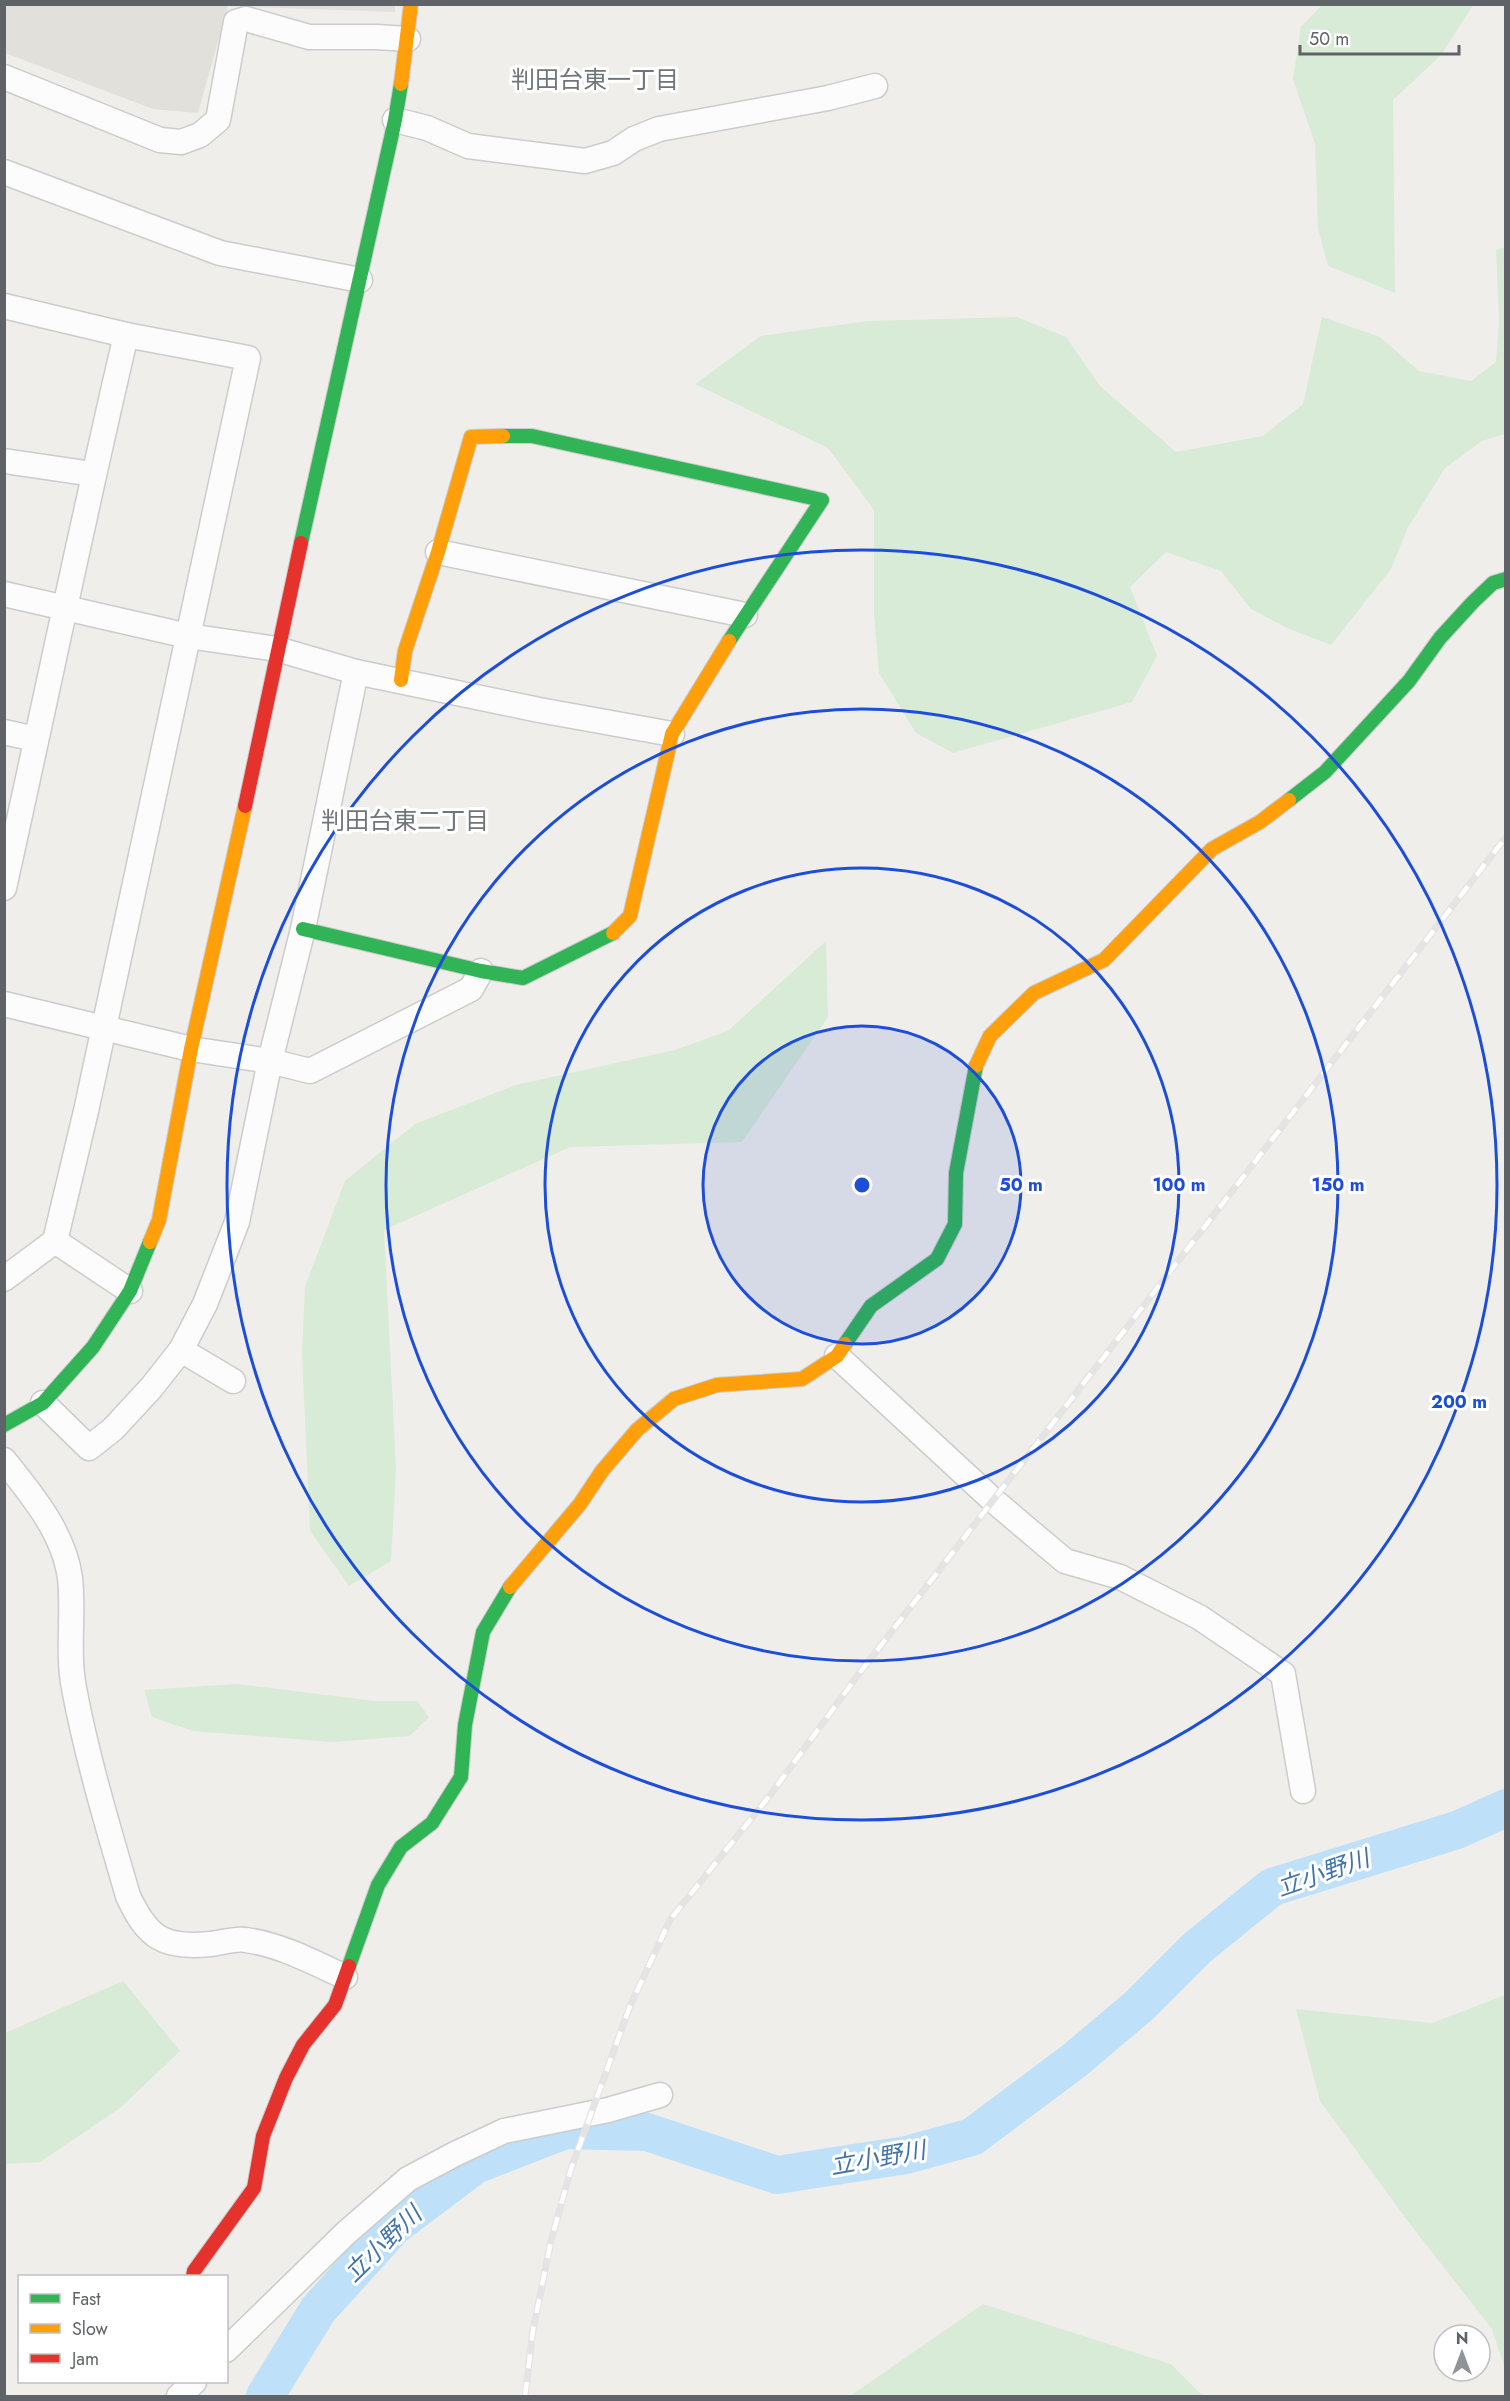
<svg xmlns="http://www.w3.org/2000/svg" width="1510" height="2401" font-family="Jost,'Noto Sans JP',sans-serif">
  <style>
    .education { fill: #e2e0da }
    .green { fill: #d8ebd6 }
    .lines { fill: none; stroke-linecap: round; stroke-linejoin: round }
    .river { stroke: #bfe0f9; stroke-width: 38 }
    .street-casing { stroke: #cbcccc; stroke-width: 27 }
    .fast-casing { stroke: #cacacb; stroke-width: 16 }
    .slow-casing { stroke: #cacacb; stroke-width: 16 }
    .jam-casing { stroke: #cacacb; stroke-width: 16 }
    .street { stroke: #fdfcfc; stroke-width: 24 }
    .fast { stroke: #30b455; stroke-width: 14 }
    .slow { stroke: #ff9f0a; stroke-width: 14 }
    .jam { stroke: #e5322d; stroke-width: 14 }
    .rail-casing { stroke: #e4e4e4; stroke-width: 7 }
    .rail { stroke: #fff; stroke-width: 4.5; stroke-dasharray: 14; stroke-linecap: butt }
    .ring { fill: none; stroke: #1d4ed8; stroke-width: 3 }
    .labels { text-anchor: middle; stroke-width: 6; stroke-linejoin: round; paint-order: stroke }
    .neighbourhood-label { font-size: 24px; fill: #70757a; stroke: #fff }
    .water-label { font-size: 24px; font-style: italic; fill: #4174aa; stroke: #fff }
    .centre { fill: #1d4ed8; stroke: #fff; stroke-width: 3 }
    .ring-label { font-size: 18px; text-anchor: middle; font-weight: bold; fill: #1d4ed8; stroke: #fff; stroke-width: 6; stroke-linejoin: round; paint-order: stroke }
  </style>
  <rect width="100%" height="100%" fill="#efeeea"/>
  <path class="education" d="M4 5H395V12L228 6 198 113 153 109 5 53Z"/>
  <g class="green">
    <path d="M1323 4 1473 5 1441 55 1393 100 1395 293 1328 266 1318 228 1315 144 1293 79 1301 27Z"/>
    <path d="M1505 247V434L1482 441 1445 468 1407 529 1391 569 1331 645 1287 628 1251 609 1221 571 1166 552 1130 587 1157 656 1132 702 953 753 916 733 879 673 874 614V510L828 448 695 384 761 336 867 321 1017 317 1066 337 1100 386 1176 452 1263 436 1303 404 1322 317 1380 337 1419 371 1471 381 1496 362 1499 322 1496 250Z"/>
    <path d="M826 941 828 1017 742 1142 570 1147 384 1230 396 1469 391 1561 349 1586 310 1531 302 1354 305 1287 345 1181 415 1124 516 1085 675 1050 728 1031Z"/>
    <path d="M237 1684 375 1701H417L429 1717 410 1736 332 1742 193 1731 152 1717 144 1690Z"/>
    <path d="M123 1981 180 2051 120 2108 40 2162 5 2164V2033Z"/>
    <path d="M1505 1995V2369L1492 2329 1410 2224 1320 2101 1296 2009 1432 2023Z"/>
    <path d="M983 2304 1171 2364 1203 2396H850Z"/>
  </g>
  <g class="lines">
    <path class="river" d="M265 2396 318 2310 394 2226 475 2165 565 2130 647 2132 777 2175 906 2155 972 2137 1075 2060 1140 2005 1198 1947 1272 1887 1457 1830 1506 1808"/>
    <defs>
      <g id="street">
        <path d="M4 77 160 140 181 142 200 135 218 120 236 22 246 19 309 37H376L408 39"/>
        <path d="M395 120 427 128 468 146 585 161 613 153 634 139 659 129 828 98 875 86"/>
        <path d="M4 172 220 253 360 280"/>
        <path d="M4 306 126 335 248 358 86 1111 55 1241 4 1279"/>
        <path d="M4 461 93 474"/>
        <path d="M438 552 745 615"/>
        <path d="M4 594 188 636 277 649 356 672 539 710 672 734"/>
        <path d="M4 732 35 739"/>
        <path d="M4 888C45 703 83 518 126 335"/>
        <path d="M4 1004 191 1049 270 1061 310 1071 471 989 481 971"/>
        <path d="M55 1241 130 1291"/>
        <path d="M181 1350 233 1381"/>
        <path d="M837 1356 994 1501 1065 1561 1120 1577 1199 1617 1283 1674 1303 1791"/>
        <path d="M43 1403 89 1448 113 1429 151 1388 181 1350 205 1304 237 1222 270 1061 303 929 356 672"/>
        <path d="M4 1460C32 1495 64 1533 70 1578 74 1614 67 1652 74 1688 87 1758 108 1827 128 1896 147 1937 163 1949 210 1944 221 1943 235 1938 246 1940 281 1945 313 1962 345 1977"/>
        <path d="M226 2350 346 2233 408 2179 455 2154 504 2131 608 2110 660 2095"/>
        <path d="M179 2396 194 2382"/>
      </g>
      <g id="fast">
        <path d="M503 436H532L822 500 729 641"/>
        <path d="M301 543 395 120 401 84"/>
        <path d="M1289 800 1325 772 1409 681 1440 638 1473 602 1493 583 1506 579"/>
        <path d="M303 929 481 971 523 978 613 933"/>
        <path d="M845 1344 871 1306 937 1259 955 1224 956 1173 976 1066"/>
        <path d="M4 1425 43 1403 93 1347 130 1291 150 1242"/>
        <path d="M349 1966 378 1885 401 1847 432 1823 461 1777 465 1725 483 1632 510 1587"/>
      </g>
      <g id="slow">
        <path d="M401 84 411 4"/>
        <path d="M401 680 405 651 438 552 471 437 503 436"/>
        <path d="M613 933 630 916 672 734 729 641"/>
        <path d="M976 1066 990 1036 1034 993 1104 960 1212 849 1260 822 1289 800"/>
        <path d="M150 1242 159 1220 191 1049 245 806"/>
        <path d="M510 1587 580 1504 602 1471 637 1430 674 1399 717 1385 802 1379 837 1356 845 1344"/>
      </g>
      <g id="jam">
        <path d="M245 806 301 543"/>
        <path d="M193 2276 194 2271 254 2188 263 2136 286 2078 303 2045 335 2005 349 1966"/>
      </g>
    </defs>
    <use href="#street" class="street-casing"/>
    <use href="#fast" class="fast-casing"/>
    <use href="#slow" class="slow-casing"/>
    <use href="#jam" class="jam-casing"/>
    <use href="#street" class="street"/>
    <use href="#fast" class="fast"/>
    <use href="#slow" class="slow"/>
    <use href="#jam" class="jam"/>
    <defs>
      <path id="rail" d="M525 2396 533 2330 551 2241 571 2169 630 2006 670 1920 771 1794 858 1675 1506 837"/>
    </defs>
    <use href="#rail" class="rail-casing"/>
    <use href="#rail" class="rail"/>
  </g>
  <circle cx="862" cy="1185" r="159" fill="#1d4ed8" fill-opacity=".12"/>
  <g class="ring">
    <circle cx="862" cy="1185" r="159"/>
    <circle cx="862" cy="1185" r="317"/>
    <circle cx="862" cy="1185" r="476"/>
    <circle cx="862" cy="1185" r="635"/>
  </g>
  <g class="labels">
    <g class="neighbourhood-label">
      <text x="595" y="88">判田台東一丁目</text>
      <text x="405" y="829">判田台東二丁目</text>
    </g>
    <g class="water-label">
      <text transform="translate(1323 1873) rotate(-19)" y="8">立小野川</text>
      <text transform="translate(878 2158) rotate(-10)" y="8">立小野川</text>
      <text transform="translate(383 2244) rotate(-44)" y="8">立小野川</text>
    </g>
  </g>
  <circle cx="862" cy="1185" r="9" class="centre"/>
  <g class="ring-label">
    <text x="1021" y="1191">50 m</text>
    <text x="1179" y="1191">100 m</text>
    <text x="1338" y="1191">150 m</text>
    <text x="1459" y="1408">200 m</text>
  </g>
  <rect width="1510" height="2401" fill="none" stroke="#5f6368" stroke-width="12"/>
  <rect x="18" y="2275" width="210" height="108" fill="#ffffff" stroke="#bfc1c3" stroke-width="1.5"/>
  <rect x="30" y="2294" width="30" height="9" fill="#30b455" stroke="#bfc1c3" stroke-width="1.5"/>
  <text x="72" y="2305" font-size="18" fill="#5f6368">Fast</text>
  <rect x="30" y="2324" width="30" height="9" fill="#ff9f0a" stroke="#bfc1c3" stroke-width="1.5"/>
  <text x="72" y="2335" font-size="18" fill="#5f6368">Slow</text>
  <rect x="30" y="2354" width="30" height="9" fill="#e5322d" stroke="#bfc1c3" stroke-width="1.5"/>
  <text x="72" y="2365" font-size="18" fill="#5f6368">Jam</text>
  <g transform="translate(1462 2353)"><circle r="28" fill="#ffffff" stroke="#bfc1c3" stroke-width="1.5"/>
  <path d="M0-4.5L10 22L0 15L-10 22Z" fill="#919496"/>
  <text y="-9" font-size="16" font-weight="bold" text-anchor="middle" fill="#5f6368">N</text>
  </g>
  <path d="M1300 45v9h159v-9" fill="none" stroke="#5f6368" stroke-width="3"/>
  <text x="1309" y="45" font-size="18" fill="#5f6368" stroke="#ffffff" stroke-width="4.5" paint-order="stroke">50 m</text>
</svg>
